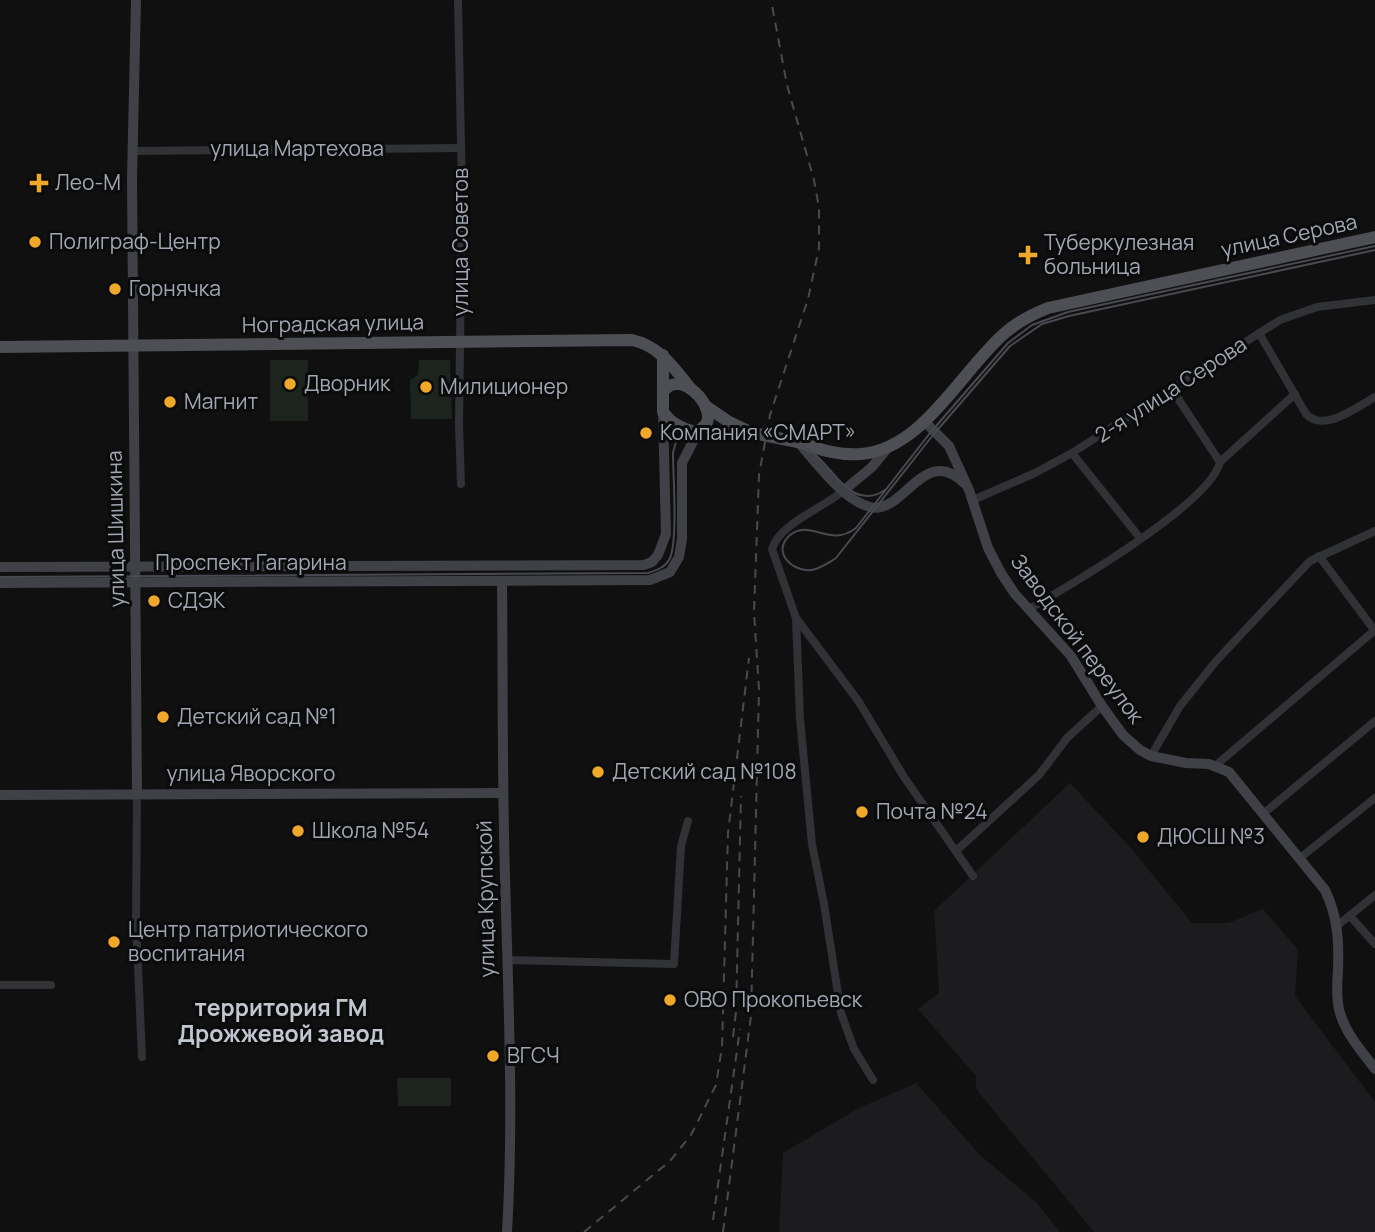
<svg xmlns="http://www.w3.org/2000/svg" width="1375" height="1232" font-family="Manrope,sans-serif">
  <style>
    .built { fill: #1c1c1e }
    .green { fill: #1c241d }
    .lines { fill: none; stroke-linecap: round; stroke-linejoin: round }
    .street { stroke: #313236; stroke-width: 8 }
    .secondary { stroke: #3f4146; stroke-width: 10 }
    .primary { stroke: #4d4f55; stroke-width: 12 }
    .tram { stroke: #484a4f; stroke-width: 2 }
    .rail { stroke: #484a4f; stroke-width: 2; stroke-dasharray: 9 7; stroke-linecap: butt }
    .primary-bridge { stroke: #4d4f55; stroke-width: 12 }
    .poi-dot { fill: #f0a829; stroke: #0b0b0c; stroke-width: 2.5 }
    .labels { text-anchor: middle; stroke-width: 6; stroke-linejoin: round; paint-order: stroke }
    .street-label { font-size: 21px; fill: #a1a7b2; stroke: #0b0b0c }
    .poi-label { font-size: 21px; fill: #a1a7b2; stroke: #0b0b0c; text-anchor: start }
    .neighbourhood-label { font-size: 23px; font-weight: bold; fill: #c2c6ce; stroke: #0b0b0c }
  </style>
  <rect width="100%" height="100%" fill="#101011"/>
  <g class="built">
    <path d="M1070 783 1130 847 1192 923H1228L1263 909 1298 950 1295 996 1375 1102V1232H1094L976 1089V1076L918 1009 939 993 934 911Z"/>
    <path d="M916 1083 981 1156 1036 1202 1060 1232H779L783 1153 857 1109Z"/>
  </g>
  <g class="green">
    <rect x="270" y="360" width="38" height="61"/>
    <path d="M419 360H450L452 419H411L410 380 418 375Z"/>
    <path d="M397 1078H451V1106H398Z"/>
  </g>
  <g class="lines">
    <g class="street">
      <path d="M458 0 462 191 459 425 461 484"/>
      <path d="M132 151 461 148"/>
      <path d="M1259 333 1306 414C1324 433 1357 407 1375 397"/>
      <path d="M1171 388 1220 462"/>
      <path d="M1072 453 1140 538"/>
      <path d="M843 491C823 508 779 524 772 549L796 618 800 719 812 844 824 904 841 1013 854 1049 873 1080"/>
      <path d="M973 500 1035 473 1072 453 1280 320 1317 307 1375 300"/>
      <path d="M1319 556 1375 631"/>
      <path d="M1029 609C1069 586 1211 503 1220 462L1295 394"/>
      <path d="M796 618 859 702 904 777 973 876"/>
      <path d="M1151 756 1180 706 1217 660 1310 561 1375 531"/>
      <path d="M1215 766 1375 630"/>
      <path d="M137 793 136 921 142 1057"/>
      <path d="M1264 813 1375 721"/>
      <path d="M956 851 1039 775 1067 738 1102 706"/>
      <path d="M1300 858 1375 798"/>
      <path d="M1350 916 1375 944"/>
      <path d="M1338 925 1375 895"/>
      <path d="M508 960 674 964 681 846 688 821"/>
      <path d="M0 985H51"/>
    </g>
    <g class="secondary">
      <path d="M136 0 132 178 137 793"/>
      <path d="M924 421 949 446 969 490 988 548 1001 573 1015 594 1071 656 1102 706 1123 735 1140 750 1151 756 1186 763 1209 764 1229 772 1325 890C1338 917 1339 941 1338 970 1337 983 1336 996 1339 1009 1344 1032 1361 1050 1375 1069"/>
      <path d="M798 442C816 462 843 500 870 507 903 516 924 443 964 483"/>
      <path d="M843 491 872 467 889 446"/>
      <path d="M0 567 644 565 652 562 658 555 666 534 663 412"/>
      <path d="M502 582C503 679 502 777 505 875 508 993 514 1114 507 1232"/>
      <path d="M0 583 650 580 670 572 679 557 682 539V463L698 432"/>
      <path d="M0 795 503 793"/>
    </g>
    <g class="primary">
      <path d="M0 347 632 340C660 346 674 368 691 389"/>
      <path d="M663 355V412C683 441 722 432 753 433"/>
      <path d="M663 392C680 367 717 407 706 424 704 427 700 429 698 432"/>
      <path d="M707 407 729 422 746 430"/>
      <path d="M798 442C819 449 839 456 861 454 924 449 962 369 1006 332 1019 321 1033 314 1048 308L1375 237"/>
    </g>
    <g class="tram">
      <path d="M1375 246 1068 312 1032 325 1008 343 930 433 856 528C829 549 810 517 789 536 772 552 792 572 811 570 820 569 828 563 836 558L933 435 1010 346 1042 324 1069 316 1375 250"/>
      <path d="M0 577 648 573C657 570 666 567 670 558 678 539 673 476 673 453 675 444 677 436 686 432 704 423 791 438 808 449 826 460 836 483 855 493 865 498 876 496 885 490"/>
    </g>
    <g class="rail">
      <path d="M733 1037 736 1012 741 796"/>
      <path d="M713 1220 740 1029"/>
      <path d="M584 1232 670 1161 691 1135 716 1085 722 1047 728 833 749 658"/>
      <path d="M723 1232 751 1016 759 690 754 612 759 475 770 415 808 299 819 248V208L814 180 787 85 771 0"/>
    </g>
    <path class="primary-bridge" d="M753 433 798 442"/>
  </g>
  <g class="poi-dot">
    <path d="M35.5 172.5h7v7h7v7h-7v7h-7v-7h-7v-7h7z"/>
    <circle cx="35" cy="242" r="7"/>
    <path d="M1024.5 244.5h7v7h7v7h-7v7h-7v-7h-7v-7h7z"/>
    <circle cx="115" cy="289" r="7"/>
    <circle cx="290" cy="384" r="7"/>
    <circle cx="426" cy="387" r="7"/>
    <circle cx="170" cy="402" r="7"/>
    <circle cx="646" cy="433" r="7"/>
    <circle cx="154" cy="601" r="7"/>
    <circle cx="163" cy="717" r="7"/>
    <circle cx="598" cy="772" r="7"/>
    <circle cx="862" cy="812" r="7"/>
    <circle cx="298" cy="831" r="7"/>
    <circle cx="1143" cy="837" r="7"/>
    <circle cx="114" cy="942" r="7"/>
    <circle cx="670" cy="1000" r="7"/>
    <circle cx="493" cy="1056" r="7"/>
  </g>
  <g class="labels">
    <g class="street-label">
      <text x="297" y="156">улица Мартехова</text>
      <text transform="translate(1289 236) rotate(-12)" y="7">улица Серова</text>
      <text transform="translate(461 242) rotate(-90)" y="7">улица Советов</text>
      <text transform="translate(333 324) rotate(-1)" y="7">Ноградская улица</text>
      <text transform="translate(1171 390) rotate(-33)" y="7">2-я улица Серова</text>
      <text transform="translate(116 529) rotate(-91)" y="7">улица Шишкина</text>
      <text x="251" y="570">Проспект Гагарина</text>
      <text transform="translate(1077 639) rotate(53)" y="7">Заводской переулок</text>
      <text x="251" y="781">улица Яворского</text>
      <text transform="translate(486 899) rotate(-91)" y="7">улица Крупской</text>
    </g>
    <g class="poi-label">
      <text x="55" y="190">Лео-М</text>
      <text x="49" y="249">Полиграф-Центр</text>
      <text x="1044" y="250">Туберкулезная<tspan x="1044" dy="24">больница</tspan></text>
      <text x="129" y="296">Горнячка</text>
      <text x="304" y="391">Дворник</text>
      <text x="440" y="394">Милиционер</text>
      <text x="184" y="409">Магнит</text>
      <text x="660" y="440">Компания «СМАРТ»</text>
      <text x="168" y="608">СДЭК</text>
      <text x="177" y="724">Детский сад №1</text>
      <text x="612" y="779">Детский сад №108</text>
      <text x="876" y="819">Почта №24</text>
      <text x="312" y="838">Школа №54</text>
      <text x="1157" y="844">ДЮСШ №3</text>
      <text x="128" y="937">Центр патриотического<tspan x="128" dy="24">воспитания</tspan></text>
      <text x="684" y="1007">ОВО Прокопьевск</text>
      <text x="507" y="1063">ВГСЧ</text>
    </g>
    <g class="neighbourhood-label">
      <text x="281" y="1016">территория ГМ<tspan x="281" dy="26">Дрожжевой завод</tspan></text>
    </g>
  </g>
</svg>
